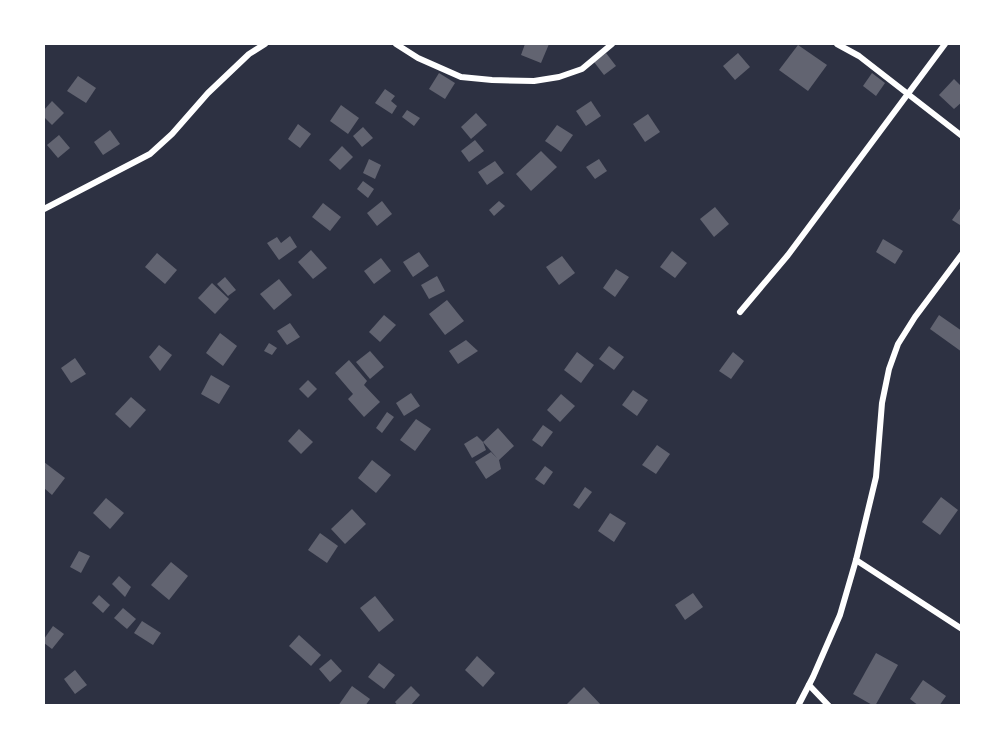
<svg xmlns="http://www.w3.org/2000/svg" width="1005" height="749" font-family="Quicksand,sans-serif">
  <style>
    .building { fill: #626471 }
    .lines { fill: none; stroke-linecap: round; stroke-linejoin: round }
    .minor { stroke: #fff; stroke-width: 6 }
  </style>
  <rect width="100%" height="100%" fill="#2d3142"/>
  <g class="building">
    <path d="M525 44H549L541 63 521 55Z"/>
    <path d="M798 45 827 65 808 91 779 70Z"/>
    <path d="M606 53 616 66 604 75 594 62Z"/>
    <path d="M738 53 750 67 735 80 723 66Z"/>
    <path d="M439 73 455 83 445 99 429 89Z"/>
    <path d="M872 73 885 83 876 96 863 86Z"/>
    <path d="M78 76 96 88 86 103 67 91Z"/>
    <path d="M954 79 962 87V102L954 109 939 95Z"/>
    <path d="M385 89 395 96 391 101 397 106 392 114 375 103Z"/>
    <path d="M52 101 64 113 52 125 44 117V110Z"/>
    <path d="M591 101 601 116 586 126 576 111Z"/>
    <path d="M341 105 359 118 348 134 330 121Z"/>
    <path d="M407 110 420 118 414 126 402 117Z"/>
    <path d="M476 113 487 125 471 139 461 127Z"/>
    <path d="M648 114 660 132 645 142 633 124Z"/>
    <path d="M298 124 311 134 300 148 288 139Z"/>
    <path d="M557 125 573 135 561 152 545 141Z"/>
    <path d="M363 127 373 138 362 147 353 136Z"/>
    <path d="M110 130 120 144 103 155 94 142Z"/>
    <path d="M59 135 70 148 58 158 47 145Z"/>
    <path d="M475 140 484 151 469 162 461 151Z"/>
    <path d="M342 146 353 157 340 170 329 160Z"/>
    <path d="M541 151 557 167 531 191 516 174Z"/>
    <path d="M369 159 381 165 375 179 363 173Z"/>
    <path d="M599 159 607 171 595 179 586 167Z"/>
    <path d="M495 161 504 173 487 185 478 172Z"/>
    <path d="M363 181 374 189 368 198 357 189Z"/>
    <path d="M382 201 392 214 377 226 367 213Z"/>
    <path d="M499 201 505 206 494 216 489 210Z"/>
    <path d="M323 203 341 217 330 231 312 217Z"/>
    <path d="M962 206V223L960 225 952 220Z"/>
    <path d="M715 207 729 224 714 237 700 219Z"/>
    <path d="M290 236 297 247 279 260 267 243 277 237 281 243Z"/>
    <path d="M883 239 903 251 895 264 876 252Z"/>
    <path d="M311 250 327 268 313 279 298 262Z"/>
    <path d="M672 251 687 263 675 278 660 267Z"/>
    <path d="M419 252 429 266 413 277 403 262Z"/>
    <path d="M157 253 177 270 165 284 145 267Z"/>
    <path d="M562 256 575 273 559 285 546 267Z"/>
    <path d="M381 258 391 271 374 284 364 271Z"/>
    <path d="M616 269 629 277 615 297 603 288Z"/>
    <path d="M437 276 445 291 429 299 421 285Z"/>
    <path d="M225 277 236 290 228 296 217 284Z"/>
    <path d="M279 279 292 295 274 310 260 294Z"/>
    <path d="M212 283 229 299 215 314 198 298Z"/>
    <path d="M447 300 464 321 445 335 429 314Z"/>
    <path d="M384 315 396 325 380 342 369 332Z"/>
    <path d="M939 315 962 331V352L930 329Z"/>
    <path d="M290 323 300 337 287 345 277 331Z"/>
    <path d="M220 333 237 346 223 366 206 353Z"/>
    <path d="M466 340 478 351 458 364 449 351Z"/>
    <path d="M269 343 277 348 272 355 264 351Z"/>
    <path d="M159 345 172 355 160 371 149 357Z"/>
    <path d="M609 346 624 357 614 370 599 359Z"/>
    <path d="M370 351 384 367 370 379 356 362Z"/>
    <path d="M577 352 594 365 581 383 564 370Z"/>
    <path d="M733 352 744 361 731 379 719 371Z"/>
    <path d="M75 358 86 374 71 383 61 368Z"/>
    <path d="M349 360 367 381 364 385 380 402 364 417 348 399 353 394 335 373Z"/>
    <path d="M211 375 230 386 219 404 201 394Z"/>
    <path d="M308 380 317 389 308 398 299 389Z"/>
    <path d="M633 390 648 400 637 416 622 405Z"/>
    <path d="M411 393 420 406 404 416 396 403Z"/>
    <path d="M561 394 575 406 560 422 547 410Z"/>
    <path d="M131 397 146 410 130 428 115 414Z"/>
    <path d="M387 412 394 417 382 433 376 428Z"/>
    <path d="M416 419 431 429 415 451 400 440Z"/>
    <path d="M543 425 553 432 542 447 532 440Z"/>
    <path d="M498 428 514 446 499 460 501 469 486 479 475 462 491 452 497 458 483 442Z"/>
    <path d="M299 429 313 442 301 454 288 441Z"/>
    <path d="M477 436 483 442 486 450 472 458 464 444Z"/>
    <path d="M657 445 670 454 656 474 642 465Z"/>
    <path d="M372 460 391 475 376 493 358 478Z"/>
    <path d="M44 462 65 478 52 495 44 488Z"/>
    <path d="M545 466 553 472 544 485 535 479Z"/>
    <path d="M585 487 592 492 579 509 573 505Z"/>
    <path d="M941 497 958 510 940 535 922 522Z"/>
    <path d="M106 498 124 513 110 529 93 513Z"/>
    <path d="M352 509 366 524 345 544 331 529Z"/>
    <path d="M610 513 626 523 614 542 598 531Z"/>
    <path d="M320 533 338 546 327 563 308 550Z"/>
    <path d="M79 551 90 556 81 573 70 567Z"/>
    <path d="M171 562 188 576 169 600 151 585Z"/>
    <path d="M119 576 131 587 125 597 112 584Z"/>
    <path d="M693 593 703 607 685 620 675 605Z"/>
    <path d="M99 595 110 605 103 613 92 603Z"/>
    <path d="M375 596 394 620 379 632 360 608Z"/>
    <path d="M123 608 136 619 127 629 114 618Z"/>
    <path d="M142 621 161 633 153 645 134 633Z"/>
    <path d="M53 626 64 634 52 649 44 643V639Z"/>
    <path d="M299 635 321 655 311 666 289 646Z"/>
    <path d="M876 653 898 665 875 706H874L853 694Z"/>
    <path d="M477 656 495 673 483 687 465 670Z"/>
    <path d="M331 659 342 671 330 682 319 669Z"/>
    <path d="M379 663 395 675 384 689 368 677Z"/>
    <path d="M75 670 87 685 75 694 64 679Z"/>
    <path d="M923 680 946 696 939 706H919L910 699Z"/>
    <path d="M352 686 370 699 365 706H338Z"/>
    <path d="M411 686 420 695 410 706H398L395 702Z"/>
    <path d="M584 687 602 706H565Z"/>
  </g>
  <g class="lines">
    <g class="minor">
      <path d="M396 44 418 58 461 77 492 80 534 81 559 77 582 69 612 44"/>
      <path d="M837 44 859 56 962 136"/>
      <path d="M44 209 150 154 172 134 208 93 249 54 265 44"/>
      <path d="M740 312 788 255 945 44"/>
      <path d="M856 560 962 629"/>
      <path d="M809 685 829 706"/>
      <path d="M798 706 813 677 840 615 856 560 876 477 882 403 889 369 898 344 915 317 962 254"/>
    </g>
  </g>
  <rect width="1005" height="749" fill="none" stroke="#ffffff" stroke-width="90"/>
</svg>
